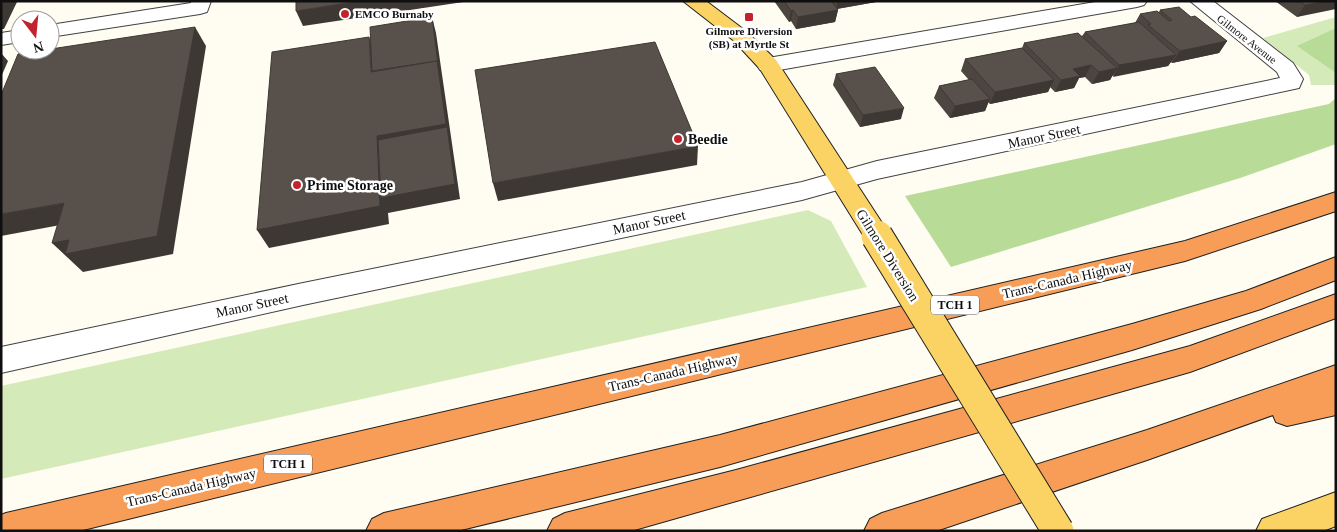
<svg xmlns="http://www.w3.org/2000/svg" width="1337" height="532" font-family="'Times New Roman',serif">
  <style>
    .green { fill: #d4ebb9 }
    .forest { fill: #b8dc98 }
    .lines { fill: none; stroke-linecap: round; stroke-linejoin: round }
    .minor-casing { stroke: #424242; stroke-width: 2 }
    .major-casing { stroke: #202020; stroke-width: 2 }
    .highway-casing { stroke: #202020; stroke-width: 2 }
    .minor { fill: #fff; fill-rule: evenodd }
    .major { fill: #fbd365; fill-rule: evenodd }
    .highway { fill: #f79d57; fill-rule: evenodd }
    .major-bridge-casing { stroke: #202020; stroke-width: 33; stroke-linecap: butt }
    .major-bridge { stroke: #fbd365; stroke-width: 31 }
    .wall { fill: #4c4540 }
    .shaded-wall { fill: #3e3834 }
    .building { fill: #58504b; stroke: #3e3834 }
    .poi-dot { fill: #c3232e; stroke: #fff; stroke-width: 2 }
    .labels { text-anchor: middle; stroke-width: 5; stroke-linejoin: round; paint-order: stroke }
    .far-poi-label { font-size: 11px; font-weight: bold; fill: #0f0f0f; stroke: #fff; text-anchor: start }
    .far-street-label { font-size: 11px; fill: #0f0f0f; stroke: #fff }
    .shield { fill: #fff; stroke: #575757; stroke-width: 1 }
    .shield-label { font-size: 12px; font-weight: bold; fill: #0f0f0f }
    .street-label { font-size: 14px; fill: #0f0f0f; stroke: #fff }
    .poi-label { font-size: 14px; font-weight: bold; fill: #0f0f0f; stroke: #fff; text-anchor: start }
  </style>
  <rect width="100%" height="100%" fill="#fffcf1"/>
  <g class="green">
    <path d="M1336 17V85H1311L1309 75 1263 38Z"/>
    <path d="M808 210 831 221 867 287 1 479V386Z"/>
  </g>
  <g class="forest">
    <path d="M1336 28V73L1297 46Z"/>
    <path d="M1336 98V144L1240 178 951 267 905 196 1329 104Z"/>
  </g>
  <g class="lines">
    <defs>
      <g id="minor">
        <path d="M191 1H211L207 12 200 14 50 37V25L191 3Z"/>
        <path d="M1101 1H1147L1144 5 1137 7 768 72 760 70 757 65 760 60 768 58Z"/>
        <path d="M1190 1H1213L1293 63 1303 79 1299 88 877 179 802 200 303 305 1 373V347L303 283 802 182 877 161 1280 78 1277 72Z"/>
        <path d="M20 30V42L1 45V33Z"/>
      </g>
      <g id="major">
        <path d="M683 1H706L747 32 776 60 886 229 890 236 886 243 877 246 868 243 760 69 733 40Z"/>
        <path d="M1336 492V526L1323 531H1256L1262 519Z"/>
      </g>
      <g id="highway">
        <path d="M1336 192V211L1185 261 79 531H1V515L6 513 1185 241Z"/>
        <path d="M1336 257V280L1261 309 1132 350 720 467 457 531H366L372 519 384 513 720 435 1132 324 1246 291Z"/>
        <path d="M1336 294V318L1190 372 631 531H547L553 519 565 513 736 470 1190 346Z"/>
        <path d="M1336 365V415L1287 426 1276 422 1273 415 1147 460 936 531H864L870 519 882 513 1147 430Z"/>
      </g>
    </defs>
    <use href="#minor" class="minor-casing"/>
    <use href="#major" class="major-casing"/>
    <use href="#highway" class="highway-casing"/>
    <use href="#minor" class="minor"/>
    <use href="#major" class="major"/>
    <use href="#highway" class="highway"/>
    <defs>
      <path id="major-bridge" d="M877 236 1058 531"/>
    </defs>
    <use href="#major-bridge" class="major-bridge-casing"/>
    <use href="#major-bridge" class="major-bridge"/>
  </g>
  <g class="wall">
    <path d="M774 1H876V2L837 9 838 10 835 22 796 29 791 21 789 22Z"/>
    <path d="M1275 1H1336L1297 17Z"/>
    <path d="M1160 10 1191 17 1227 41 1219 53 1172 63 1171 62 1168 66 1112 76 1110 80 1092 84 1085 77 1079 78 1074 88 1055 92 1050 87 1048 92 990 104 988 102 985 111 950 118 934 98 939 86 969 80 961 71 965 59 1022 48 1024 43 1082 36 1085 32 1135 23 1140 14 1159 12Z"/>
    <path d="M836 74 901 119 860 127 833 85Z"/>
  </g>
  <g class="shaded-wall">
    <path d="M1 1H21L17 2 4 29H1Z"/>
    <path d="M359 1H470L303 26 296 11Z"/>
    <path d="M838 1H876V2L836 9Z"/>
    <path d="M1326 1H1336V9L1297 17 1305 5Z"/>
    <path d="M793 10 791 21 789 22 791 11Z"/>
    <path d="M838 10 835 22 796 29 798 17Z"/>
    <path d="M432 17 436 33 460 199 388 213 389 224 269 248 257 230 371 72 369 37 377 56Z"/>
    <path d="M195 27 206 46 173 254 83 272 52 243Z"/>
    <path d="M1227 41 1219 53 1172 63 1180 51Z"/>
    <path d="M1 53 8 61 1 77Z"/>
    <path d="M1176 55 1168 66 1113 77 1119 65Z"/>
    <path d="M1091 65 1085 77 1079 78 1074 88 1055 92 1061 80 1073 69Z"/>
    <path d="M1117 68 1110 80 1092 84 1099 72Z"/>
    <path d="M1054 80 1048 92 990 104 995 92Z"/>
    <path d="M990 99 985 111 950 118 955 106Z"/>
    <path d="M904 108 901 119 860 127 863 115Z"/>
    <path d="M698 146 697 165 498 201 493 183Z"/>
    <path d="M64 203 82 221 1 236V214Z"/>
  </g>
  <g class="building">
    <path d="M296 1H359L296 11Z"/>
    <path d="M784 1H834L835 2H832L838 10 798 17 793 10 791 11Z"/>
    <path d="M1300 1H1326L1305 5Z"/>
    <path d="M1179 7 1191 17 1195 16 1227 41 1180 51 1148 25 1151 24 1140 14 1157 11 1169 21 1172 20 1160 10Z"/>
    <path d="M432 17 438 64 437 61 372 71 370 27Z"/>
    <path d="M1139 22 1176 55 1119 65 1085 32Z"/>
    <path d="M195 27 157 236 65 254 69 240 52 243 64 203 1 214V95L18 54Z"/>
    <path d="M1078 33 1117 68 1099 72 1091 65 1073 69 1080 76 1061 80 1024 43Z"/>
    <path d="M369 37 371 72 437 61 446 124 377 136 380 206 257 230 272 52Z"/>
    <path d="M655 42 698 146 493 183 475 70Z"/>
    <path d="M1022 48 1054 80 995 92 965 59Z"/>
    <path d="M875 67 904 108 863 115 836 74Z"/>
    <path d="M972 79 990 99 955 106 939 86Z"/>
    <path d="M447 127 455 184 381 198 378 140Z"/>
  </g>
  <g class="poi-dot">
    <circle cx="345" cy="14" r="5"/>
    <rect x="744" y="12" width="10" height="10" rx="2.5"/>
    <circle cx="678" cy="139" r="5"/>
    <circle cx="297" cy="185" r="5"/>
  </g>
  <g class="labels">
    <g class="far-poi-label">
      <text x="355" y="18">EMCO Burnaby</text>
      <text x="749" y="35" text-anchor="middle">Gilmore Diversion<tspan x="749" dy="13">(SB) at Myrtle St</tspan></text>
    </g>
    <g class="far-street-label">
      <text transform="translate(1247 39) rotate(38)" y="4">Gilmore Avenue</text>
    </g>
    <g class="shield">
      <rect x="931" y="295.5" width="48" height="19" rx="4"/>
      <rect x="264" y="454.5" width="48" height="19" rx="4"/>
    </g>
    <g class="shield-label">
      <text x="955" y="309">TCH 1</text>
      <text x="288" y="468">TCH 1</text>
    </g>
    <g class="street-label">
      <text transform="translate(1044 136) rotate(-12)" y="5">Manor Street</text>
      <text transform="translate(649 222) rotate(-12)" y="5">Manor Street</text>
      <text transform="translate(888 255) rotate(58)" y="5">Gilmore Diversion</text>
      <text transform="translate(1067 279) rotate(-13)" y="5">Trans-Canada Highway</text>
      <text transform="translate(252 305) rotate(-12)" y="5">Manor Street</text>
      <text transform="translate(673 372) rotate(-13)" y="5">Trans-Canada Highway</text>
      <text transform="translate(191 487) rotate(-13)" y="5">Trans-Canada Highway</text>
    </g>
    <g class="poi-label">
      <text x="688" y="144">Beedie</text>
      <text x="307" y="190">Prime Storage</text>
    </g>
  </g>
  <rect width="1337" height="532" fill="none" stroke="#0f0f0f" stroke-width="5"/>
  <g transform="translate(35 35) rotate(164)"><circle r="24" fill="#ffffff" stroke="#9f9f9f"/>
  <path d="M0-4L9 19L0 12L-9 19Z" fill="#c3232e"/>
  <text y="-8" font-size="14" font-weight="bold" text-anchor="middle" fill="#0f0f0f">N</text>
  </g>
</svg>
